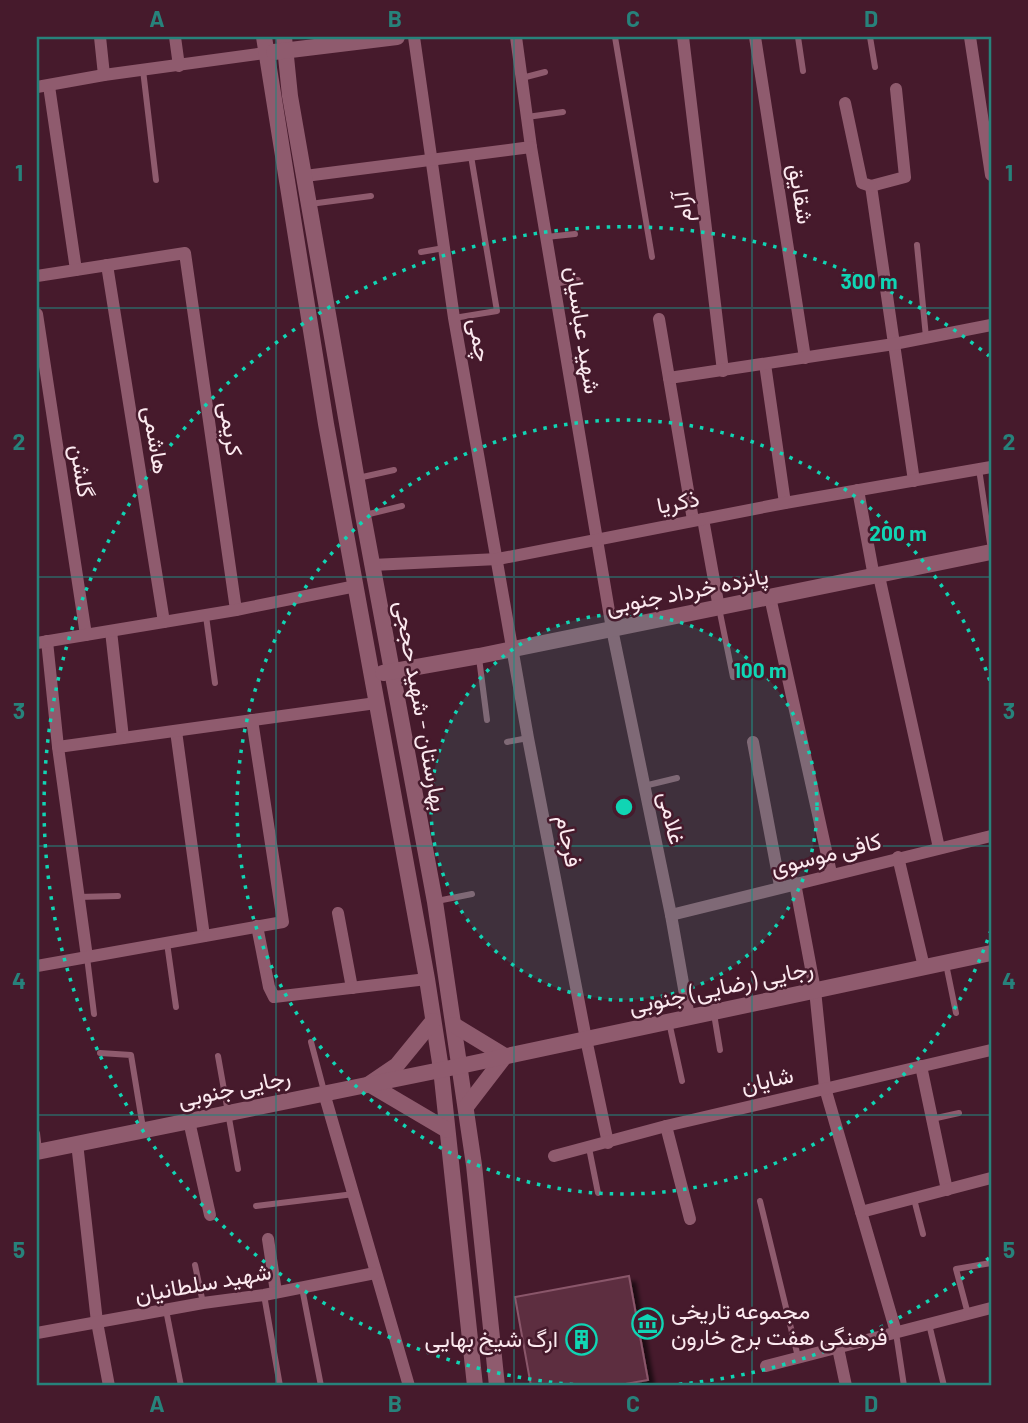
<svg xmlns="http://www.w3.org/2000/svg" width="1028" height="1423" font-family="Barlow,Vazirmatn,sans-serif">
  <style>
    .building { fill: #5d2e41; stroke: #8a576a; stroke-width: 2; filter: url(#shadow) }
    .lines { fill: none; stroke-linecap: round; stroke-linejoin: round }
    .lane { stroke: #8f5b6e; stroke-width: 6 }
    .street { stroke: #8f5b6e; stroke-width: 12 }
    .secondary { stroke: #8f5b6e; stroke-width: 16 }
    .grid { fill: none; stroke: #27827b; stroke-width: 2; stroke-opacity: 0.55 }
    .ring { fill: none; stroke: #10d5b4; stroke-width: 3.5; stroke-dasharray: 3.5 7 }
    .labels { text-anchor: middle; stroke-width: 5; stroke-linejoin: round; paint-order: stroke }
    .street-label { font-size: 23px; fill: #fbe9ef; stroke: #461a2c }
    .poi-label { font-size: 23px; fill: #fbe9ef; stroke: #461a2c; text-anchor: start }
    .centre { fill: #10d5b4; stroke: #461a2c; stroke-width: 3.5 }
    .ring-label { font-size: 21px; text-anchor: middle; font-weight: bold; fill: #10d5b4; stroke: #461a2c; stroke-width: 5; stroke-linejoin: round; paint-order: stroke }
    .neatline { fill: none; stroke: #27827b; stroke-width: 2.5 }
    .grid-label { font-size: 23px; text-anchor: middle; font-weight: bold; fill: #27827b }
  </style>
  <defs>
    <filter id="shadow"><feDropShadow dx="6" dy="6" stdDeviation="2" flood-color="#0009"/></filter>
  </defs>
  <rect width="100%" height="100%" fill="#461a2c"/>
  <path class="building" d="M629 1276 648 1380 614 1386H531L515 1297Z"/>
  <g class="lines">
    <g class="lane">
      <path d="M615 37 652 257"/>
      <path d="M798 37 803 71"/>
      <path d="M870 37 875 67"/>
      <path d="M143 70 156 180"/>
      <path d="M522 78 545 72"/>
      <path d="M527 117 563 112"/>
      <path d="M310 204 371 196"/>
      <path d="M546 237 575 234"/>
      <path d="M917 245 926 337"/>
      <path d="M421 252 444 248"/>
      <path d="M553 284 578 280"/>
      <path d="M454 318 497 311 471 156"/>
      <path d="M979 469 991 550"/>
      <path d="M358 478 394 470"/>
      <path d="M365 515 402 506"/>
      <path d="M719 608 733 677"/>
      <path d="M206 616 215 683"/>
      <path d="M479 658 487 720"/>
      <path d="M507 742 528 738"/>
      <path d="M644 786 677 778"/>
      <path d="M78 897 118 896"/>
      <path d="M437 901 472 894"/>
      <path d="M167 943 176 1007"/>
      <path d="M87 957 94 1014"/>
      <path d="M946 964 956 1013"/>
      <path d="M714 1014 720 1050"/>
      <path d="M669 1022 682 1081"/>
      <path d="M311 1042 324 1091"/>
      <path d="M100 1053 131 1055 143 1128"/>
      <path d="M218 1056 238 1169"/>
      <path d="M932 1119 959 1113"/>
      <path d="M37 1133 39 1150"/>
      <path d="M589 1148 598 1193"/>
      <path d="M914 1199 923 1234"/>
      <path d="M760 1201 798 1357"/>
      <path d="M256 1206 354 1194"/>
      <path d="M195 1265 203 1303"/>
      <path d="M302 1288 321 1386"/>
      <path d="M264 1295 280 1386"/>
      <path d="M166 1310 181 1386"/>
      <path d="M968 1314 956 1269 991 1263"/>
      <path d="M929 1324 944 1386"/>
      <path d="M896 1333 904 1386"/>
    </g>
    <g class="street">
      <path d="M100 37 104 75"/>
      <path d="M175 37 179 66"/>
      <path d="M414 37 454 318 528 738 586 1039 608 1143"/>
      <path d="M516 37 531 147 612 629 671 915 689 1017"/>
      <path d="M683 37 723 371"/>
      <path d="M755 37 805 358"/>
      <path d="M970 37 991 175"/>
      <path d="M49 86 76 270"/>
      <path d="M37 87 104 75 265 53"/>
      <path d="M896 89 905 177 871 186 914 481"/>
      <path d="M845 103 862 183 871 186"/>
      <path d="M305 176 531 147"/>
      <path d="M107 265 164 622"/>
      <path d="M37 276 185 253 236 610"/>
      <path d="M37 314 86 635"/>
      <path d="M659 319 693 520"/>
      <path d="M765 364 785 503"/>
      <path d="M669 378 894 344 991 325"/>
      <path d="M858 490 874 577"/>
      <path d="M703 519 719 608"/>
      <path d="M372 565 498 559 785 503 991 467"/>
      <path d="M879 576 939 848"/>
      <path d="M770 597 831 873"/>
      <path d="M111 631 123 738"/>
      <path d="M47 641 58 747 87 957"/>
      <path d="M37 643 236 610 356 586"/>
      <path d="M176 731 204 936"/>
      <path d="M753 742 780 886"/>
      <path d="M58 747 376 703"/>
      <path d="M898 857 924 967"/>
      <path d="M795 883 815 990 825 1088 896 1332"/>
      <path d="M338 913 352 988"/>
      <path d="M671 915 991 836"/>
      <path d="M257 926 269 987 274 997 427 979"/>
      <path d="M37 966 283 922 252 720"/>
      <path d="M921 1066 947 1190"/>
      <path d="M324 1093 409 1386"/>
      <path d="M189 1121 210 1215"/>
      <path d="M666 1126 690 1219"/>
      <path d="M77 1143 97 1322 109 1386"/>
      <path d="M554 1156 666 1126 991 1050"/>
      <path d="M861 1212 991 1178"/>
      <path d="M268 1239 276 1292"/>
      <path d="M37 1333 203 1303 264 1295 375 1273"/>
      <path d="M838 1348 846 1386"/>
      <path d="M766 1366 991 1308"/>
    </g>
    <g class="secondary">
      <path d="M264 37 326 424 427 979 441 1069 475 1386"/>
      <path d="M284 37 290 96 363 515 435 902 474 1165 497 1386"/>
      <path d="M274 52 397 37"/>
      <path d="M383 673 479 656 991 552"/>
      <path d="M433 1021 397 1065 369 1084 447 1130"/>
      <path d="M454 1025 505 1056 466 1107"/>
      <path d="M37 1152 460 1066 991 953"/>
    </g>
  </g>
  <path class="grid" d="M276 37V1386M514 37V1386M752 37V1386M37 308H991M37 577H991M37 846H991M37 1115H991"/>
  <circle cx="624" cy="807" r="193" fill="#10d5b4" fill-opacity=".12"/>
  <g class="ring">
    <circle cx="624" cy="807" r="193"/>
    <path d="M991 930A387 387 0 1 1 991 684"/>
    <path d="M989 1258A580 580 0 0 1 654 1386M594 1386A580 580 0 1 1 989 356"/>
  </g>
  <defs>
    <symbol id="museum-ring" viewBox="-11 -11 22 22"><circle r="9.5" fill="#461a2c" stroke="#10d5b4" stroke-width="1.5"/><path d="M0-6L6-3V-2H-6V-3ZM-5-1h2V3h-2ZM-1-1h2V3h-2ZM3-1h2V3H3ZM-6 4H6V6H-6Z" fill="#10d5b4"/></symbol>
    <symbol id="building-ring" viewBox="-11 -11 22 22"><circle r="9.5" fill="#461a2c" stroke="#10d5b4" stroke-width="1.5"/><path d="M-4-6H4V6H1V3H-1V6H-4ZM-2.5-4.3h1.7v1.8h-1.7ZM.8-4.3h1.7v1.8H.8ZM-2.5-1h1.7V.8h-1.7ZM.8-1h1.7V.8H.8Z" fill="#10d5b4"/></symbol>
  </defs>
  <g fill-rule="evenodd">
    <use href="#museum-ring" x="630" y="1306" width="35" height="35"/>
    <use href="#building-ring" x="564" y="1322" width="35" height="35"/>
  </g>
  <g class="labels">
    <g class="street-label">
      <text transform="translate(801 194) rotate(81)" y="8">شقایق</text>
      <text transform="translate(682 207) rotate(-97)" y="8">آرام</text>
      <text transform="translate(583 330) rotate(81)" y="8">شهید عباسیان</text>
      <text transform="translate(480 340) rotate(80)" y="8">چمی</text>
      <text transform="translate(231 429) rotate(82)" y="8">کریمی</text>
      <text transform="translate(156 440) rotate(81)" y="8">هاشمی</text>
      <text transform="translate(82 471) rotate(81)" y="8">گلشن</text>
      <text transform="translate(678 502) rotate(-11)" y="8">ذکریا</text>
      <text transform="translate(687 591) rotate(-11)" y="8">پانزده خرداد جنوبی</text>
      <text transform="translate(421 706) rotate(80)" y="8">بهارستان - شهید حججی</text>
      <text transform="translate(672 818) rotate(78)" y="8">غلامی</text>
      <text transform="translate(569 841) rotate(79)" y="8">فرجام</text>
      <text transform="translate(826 854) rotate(-14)" y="8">کافی موسوی</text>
      <text transform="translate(721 987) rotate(-12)" y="8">رجایی (رضایی) جنوبی</text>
      <text transform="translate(767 1080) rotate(-13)" y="8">شایان</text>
      <text transform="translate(234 1088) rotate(-12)" y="8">رجایی جنوبی</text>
      <text transform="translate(203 1283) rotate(-10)" y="8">شهید سلطانیان</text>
    </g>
    <g class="poi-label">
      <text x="671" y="1319">مجموعه تاریخی<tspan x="671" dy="26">فرهنگی هفت برج خارون</tspan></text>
      <text x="558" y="1347" text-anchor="end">ارگ شیخ بهایی</text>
    </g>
  </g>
  <circle cx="624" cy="807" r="10" class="centre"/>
  <g class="ring-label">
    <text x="869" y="289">300 m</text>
    <text x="898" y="541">200 m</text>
    <text x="760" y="678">100 m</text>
  </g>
  <rect width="1028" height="1423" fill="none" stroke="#461a2c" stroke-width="77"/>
  <rect x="38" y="38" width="952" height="1346" class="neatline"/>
  <g class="grid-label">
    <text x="157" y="27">A</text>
    <text x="395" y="27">B</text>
    <text x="633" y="27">C</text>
    <text x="871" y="27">D</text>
    <text x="19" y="181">1</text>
    <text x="1009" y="181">1</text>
    <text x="19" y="450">2</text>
    <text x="1009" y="450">2</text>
    <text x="19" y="719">3</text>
    <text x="1009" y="719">3</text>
    <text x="19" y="989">4</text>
    <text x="1009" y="989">4</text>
    <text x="19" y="1258">5</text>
    <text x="1009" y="1258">5</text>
    <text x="157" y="1412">A</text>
    <text x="395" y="1412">B</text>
    <text x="633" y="1412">C</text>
    <text x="871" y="1412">D</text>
  </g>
</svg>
